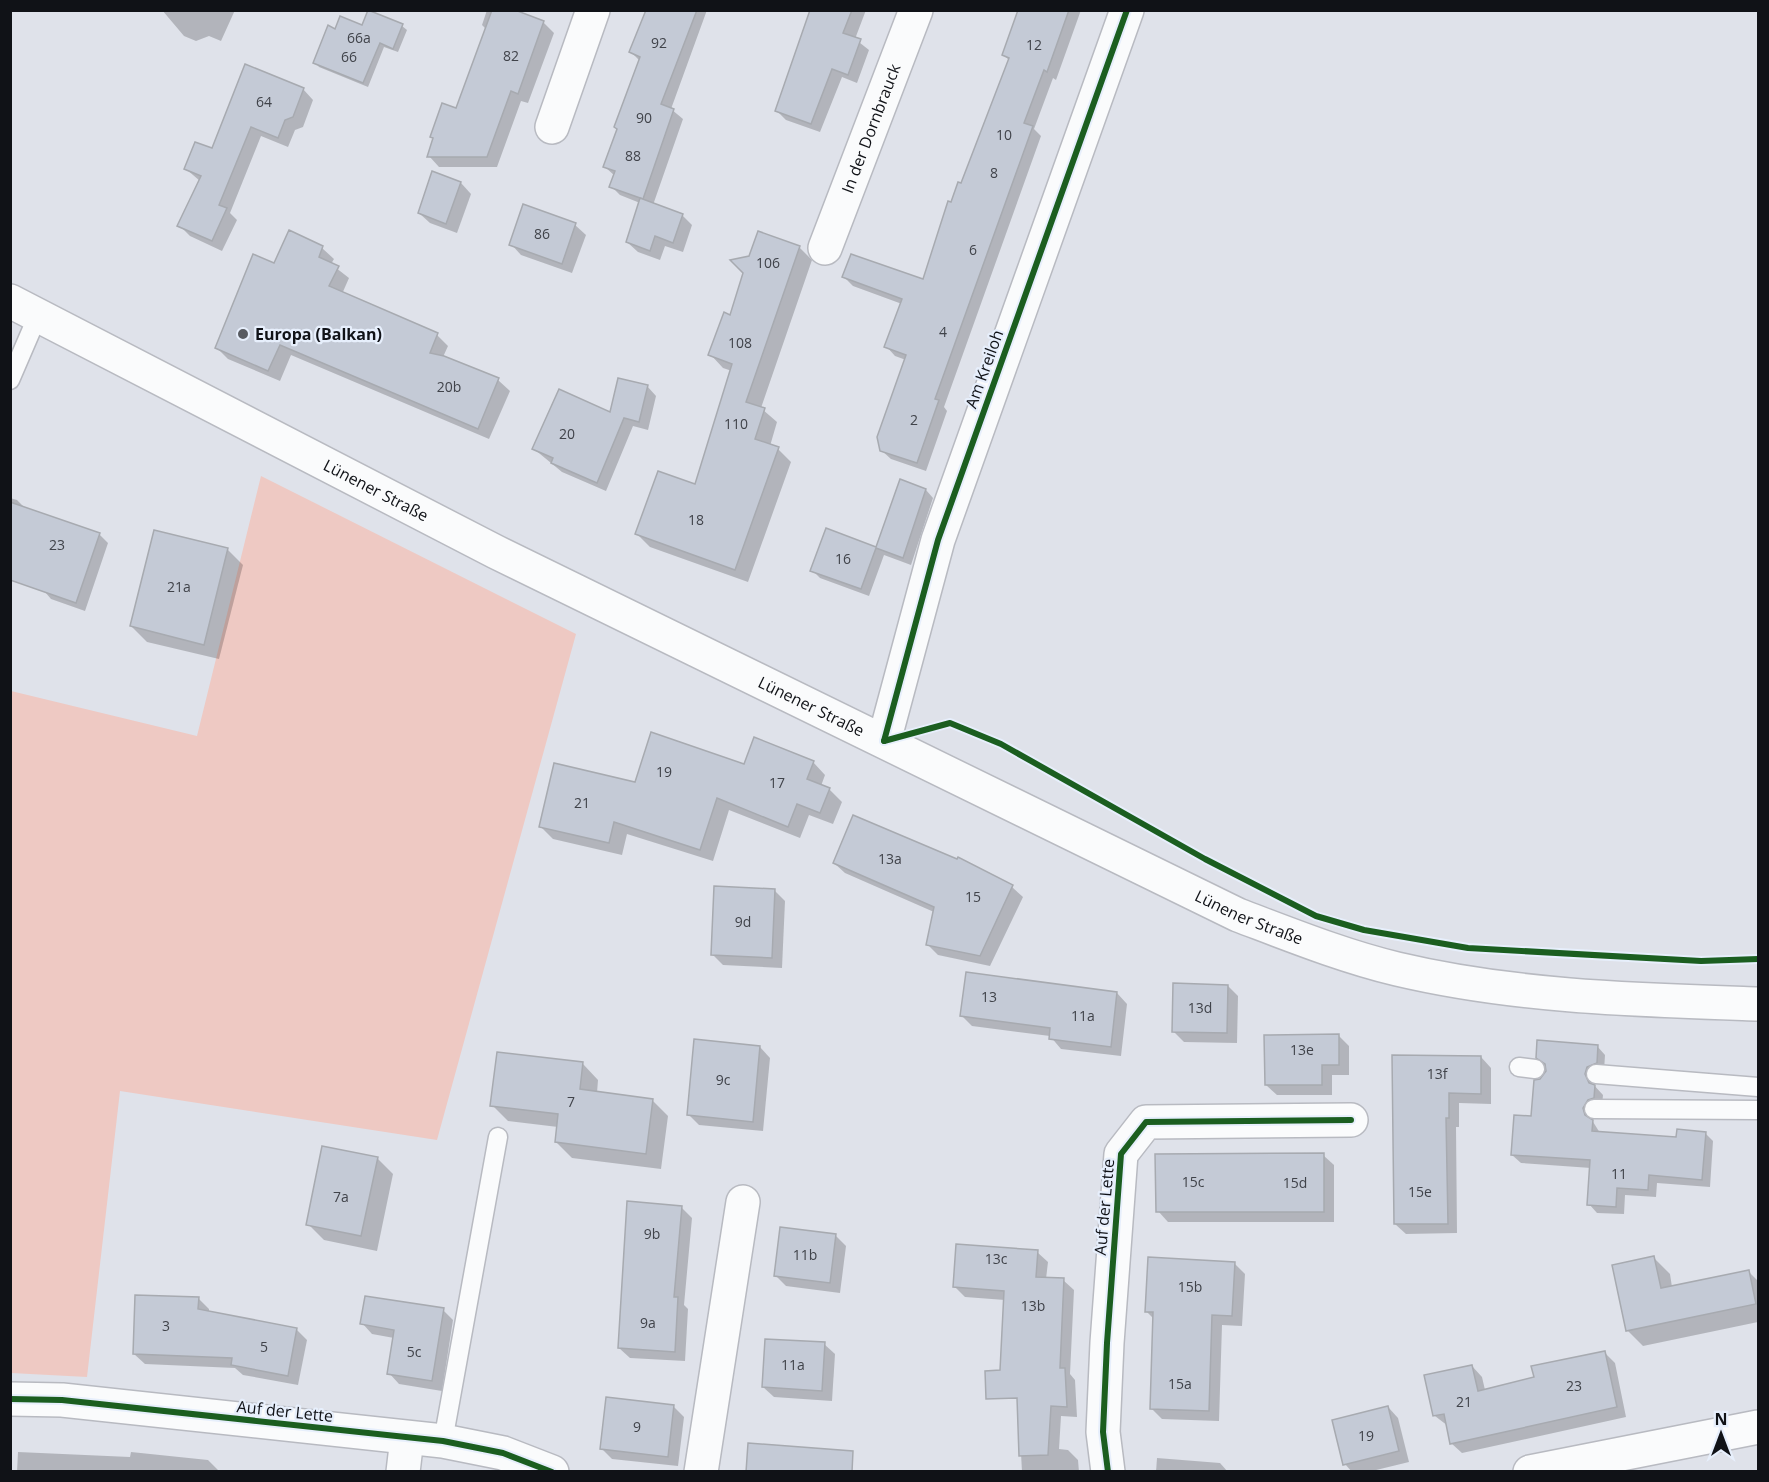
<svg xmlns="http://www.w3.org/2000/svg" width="1769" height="1482" font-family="'Open Sans',sans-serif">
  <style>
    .green { fill: #eec9c3 }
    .shadow { fill: #0003 }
    .building { fill: #c4cad6; stroke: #a7aab0; stroke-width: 1.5 }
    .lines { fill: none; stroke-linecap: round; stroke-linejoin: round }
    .lane-casing { stroke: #b8bac1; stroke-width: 21 }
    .street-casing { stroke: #b8bac1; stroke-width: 36 }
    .secondary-casing { stroke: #b8bac1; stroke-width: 36 }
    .lane { stroke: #fafbfc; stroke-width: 18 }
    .street { stroke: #fafbfc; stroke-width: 33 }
    .secondary { stroke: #fafbfc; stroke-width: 33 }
    .cycleway-casing { stroke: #e7effc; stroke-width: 10 }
    .cycleway { stroke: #1b5e20; stroke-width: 6 }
    .poi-dot { fill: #585b61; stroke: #e7effc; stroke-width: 2 }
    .labels { text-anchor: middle; stroke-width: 4.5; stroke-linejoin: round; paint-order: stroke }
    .number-label { font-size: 14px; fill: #40434a }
    .street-label { font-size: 16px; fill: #101217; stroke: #e7effc }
    .poi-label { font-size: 16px; font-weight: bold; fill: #101217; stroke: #e7effc; text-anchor: start }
  </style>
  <rect width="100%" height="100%" fill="#dfe2ea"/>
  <path class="green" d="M261 476 576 634 437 1140 120 1091 87 1377 11 1373V691L197 736Z"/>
  <g class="shadow">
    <path d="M162 10H235L221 41 209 36 196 41 184 36Z"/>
    <path d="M487 10H511L543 22 554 33 528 103 521 101 497 167H439L429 156 456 110 486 29 482 25Z"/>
    <path d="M648 10H707L671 109 683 119 653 205 682 215 692 225 683 252 665 246 660 260 638 252 627 242 640 203 620 195 611 186 615 176 605 167 640 61 631 52Z"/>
    <path d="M814 10H866L855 39 869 50 857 83 842 77 820 132 786 120 777 111Z"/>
    <path d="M1019 10H1081L1056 80 1053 78 1034 129 1041 136 944 407 947 411 926 471 891 459 881 450 906 360 895 356 886 346 902 304 853 286 844 277 924 281 1009 60 1004 55Z"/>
    <path d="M369 12 402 26 407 30 398 52 384 47 368 87 319 67 315 62 336 31 363 27Z"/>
    <path d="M303 89 313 100 303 127 295 130 288 147 261 136 230 213 237 220 222 251 190 236 179 225 200 181 186 169Z"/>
    <path d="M461 183 471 194 457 233 430 223 419 213Z"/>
    <path d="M575 225 586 235 572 273 521 255 511 244Z"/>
    <path d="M290 232 322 248 334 259 331 264 349 278 342 294 437 335 448 346 443 357 498 380 510 391 489 439 291 355 280 381 228 359 217 348 275 265Z"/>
    <path d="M799 247 812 260 761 408 777 422 770 446 778 449 791 462 748 582 650 547 637 534 696 486 732 371 723 368 710 354 731 317Z"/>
    <path d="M647 386 656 396 648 430 633 426 606 491 562 472 534 449 611 414Z"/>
    <path d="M901 481 926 490 933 498 911 565 884 555 869 596 820 578 812 570 827 530 876 549Z"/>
    <path d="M10 498 17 500 26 509 99 534 108 543 85 611 51 599 10 551Z"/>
    <path d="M227 549 243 565 219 659 147 642 131 626Z"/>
    <path d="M813 762 825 775 821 786 829 789 842 802 833 824 809 815 800 838 729 810 713 861 627 834 622 855 553 839 540 826 636 783 745 765Z"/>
    <path d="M834 863 1012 887 1023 897 990 966 938 955 928 945 934 912 845 873Z"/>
    <path d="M774 890 785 901 782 968 723 965 713 955Z"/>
    <path d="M1228 986 1238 996 1237 1043 1184 1042 1173 1031Z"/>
    <path d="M1117 993 1127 1004 1121 1056 1061 1049 1050 1036 972 1026 962 1016Z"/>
    <path d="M1338 1035 1349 1046V1075H1332V1095H1277L1266 1085Z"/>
    <path d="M1597 1046 1605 1055 1604 1071 1595 1075 1592 1083 1603 1095 1602 1106 1596 1107 1590 1117 1600 1133 1678 1138 1705 1133 1713 1141 1710 1187 1657 1183 1656 1197 1625 1195 1624 1214 1597 1213 1589 1204 1591 1168 1521 1163 1512 1155 1533 1118 1541 1080 1548 1071 1537 1057Z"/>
    <path d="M760 1047 770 1058 763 1131 699 1125 688 1114Z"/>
    <path d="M1394 1057H1481L1491 1068V1104L1459 1103V1127H1456L1457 1233 1406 1234 1395 1224Z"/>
    <path d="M583 1064 598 1080 597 1093 652 1100 668 1116 661 1169 572 1158 556 1142 558 1127 508 1121 492 1105Z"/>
    <path d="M1323 1155 1334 1165V1222H1168L1158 1211Z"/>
    <path d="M377 1158 393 1174 377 1251 324 1240 308 1224Z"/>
    <path d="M681 1207 692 1218 684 1305 688 1309 685 1361 630 1358 619 1348Z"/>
    <path d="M835 1235 846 1246 840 1293 786 1286 776 1276Z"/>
    <path d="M1037 1252 1048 1262 1046 1279 1063 1280 1074 1290 1070 1374 1075 1380 1077 1417 1061 1416 1059 1449 1068 1450 1078 1460 1079 1472H1022L1017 1378 1005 1300 965 1297 954 1286Z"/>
    <path d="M1654 1258 1670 1274 1672 1287 1749 1272 1758 1281V1322L1643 1346 1627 1330Z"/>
    <path d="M1234 1263 1245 1274 1242 1326 1222 1325 1219 1421 1162 1419 1152 1409 1154 1319 1147 1312Z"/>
    <path d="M198 1298 209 1309V1313L296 1329 307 1340 298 1385 243 1375 235 1368 145 1364 134 1354Z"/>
    <path d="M443 1310 453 1320 442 1391 399 1384 389 1373 394 1338 372 1334 362 1323Z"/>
    <path d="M824 1344 835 1354 832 1401 774 1397 763 1387Z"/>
    <path d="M1605 1353 1615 1363 1626 1417 1462 1453 1451 1443 1448 1426 1435 1416 1426 1376 1472 1366 1482 1377 1485 1390 1536 1378Z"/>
    <path d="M674 1407 684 1417 678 1466 612 1459 601 1448Z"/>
    <path d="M1388 1407 1398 1418 1409 1462 1368 1472H1352L1345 1464Z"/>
    <path d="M18 1452 130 1457 131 1452 208 1460 219 1471 223 1472H17Z"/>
    <path d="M1157 1458 1220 1463 1228 1472H1156Z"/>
  </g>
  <g class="building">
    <path d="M368 10 403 24 393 49 380 43 363 83 313 63 328 25 335 29 340 16 362 25Z"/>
    <path d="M492 10H515L544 21 518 94 511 91 487 157H427L433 138 430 137 442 103 456 108Z"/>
    <path d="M646 10H697L661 104 674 109 643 199 609 187 615 171 603 167 617 129 614 127 640 57 629 52Z"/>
    <path d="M810 10H852L843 33 861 39 848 75 832 69 811 124 775 111Z"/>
    <path d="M1018 10H1069L1047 72 1044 70 1024 123 1033 126 935 399 939 400 917 463 880 451 877 437 906 355 884 347 902 299 842 277 851 254 923 279 948 201 951 202 958 182 961 183 1009 58 1002 55Z"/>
    <path d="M245 64 304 88 293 117 285 120 278 138 251 127 219 205 227 208 212 241 177 226 201 176 184 169 195 142 212 148Z"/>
    <path d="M432 171 461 182 446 224 418 213Z"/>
    <path d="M640 198 683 214 673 243 655 236 650 251 626 242Z"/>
    <path d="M523 204 576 223 562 264 509 245Z"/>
    <path d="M289 230 323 246 319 257 339 266 329 286 438 333 430 353 444 356 499 378 478 429 280 345 268 371 215 348 253 254 274 263Z"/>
    <path d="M758 231 800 246 746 402 765 408 755 439 779 447 735 570 635 534 658 471 695 484 732 364 708 355 724 312 730 315 743 273 730 260 749 256Z"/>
    <path d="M618 378 648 385 639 422 624 418 597 483 551 463 553 458 532 449 559 389 610 412Z"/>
    <path d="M900 479 926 489 903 558 876 548 861 589 810 571 826 528 876 547Z"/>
    <path d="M10 502 100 533 76 603 10 580Z"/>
    <path d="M154 530 228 548 204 645 130 626Z"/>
    <path d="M651 732 744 764 754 737 814 761 807 779 830 788 820 813 797 804 788 827 717 798 700 850 614 822 609 843 539 827 554 763 635 782Z"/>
    <path d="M853 815 957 859 958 857 1013 885 980 956 926 945 934 907 833 863Z"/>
    <path d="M714 886 775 889 772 958 711 955Z"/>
    <path d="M966 972 1117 992 1111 1047 1049 1039 1050 1028 960 1016Z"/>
    <path d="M1173 983 1228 985 1227 1033 1172 1032Z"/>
    <path d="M1339 1034V1065H1322V1085H1265L1264 1035Z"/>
    <path d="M694 1039 760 1046 753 1122 687 1115Z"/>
    <path d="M1537 1040 1598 1045 1597 1063 1587 1067 1585 1074 1589 1083 1595 1085 1594 1098 1588 1100 1583 1108 1585 1115 1593 1120 1592 1131 1676 1137 1677 1129 1706 1132 1702 1180 1649 1175 1648 1190 1617 1188 1616 1207 1587 1205 1590 1160 1511 1155 1514 1115 1531 1116 1534 1080 1540 1079 1546 1071 1545 1064 1536 1058Z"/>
    <path d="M497 1052 583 1062 580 1089 653 1099 646 1154 555 1142 558 1114 490 1106Z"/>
    <path d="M1392 1055 1481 1056V1094L1449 1093V1118H1446L1448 1224H1394Z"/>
    <path d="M322 1146 378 1157 361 1236 306 1225Z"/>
    <path d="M1324 1153V1212H1156L1155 1154Z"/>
    <path d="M627 1201 682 1206 674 1297H678L675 1352 618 1348Z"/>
    <path d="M780 1227 836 1234 830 1283 774 1276Z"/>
    <path d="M956 1244 1038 1250 1036 1277 1064 1278 1060 1368H1065L1067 1407 1051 1406 1048 1455 1019 1456 1017 1398 986 1399 985 1371 1000 1370 1004 1291 953 1287Z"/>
    <path d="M1654 1256 1661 1288 1749 1270 1756 1304 1626 1331 1612 1265Z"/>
    <path d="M1148 1257 1235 1262 1232 1316 1212 1315 1209 1411 1150 1409 1153 1312H1145Z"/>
    <path d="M135 1295 199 1297 198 1309 297 1328 288 1376 231 1365 232 1358 133 1354Z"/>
    <path d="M365 1296 444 1308 432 1381 387 1374 394 1330 360 1324Z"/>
    <path d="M765 1339 825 1342 822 1391 762 1387Z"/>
    <path d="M1605 1351 1617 1407 1450 1444 1444 1414 1433 1416 1424 1375 1472 1365 1478 1391 1534 1377 1531 1366Z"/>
    <path d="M606 1397 674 1405 668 1457 600 1449Z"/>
    <path d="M1388 1406 1399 1451 1343 1465 1332 1420Z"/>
    <path d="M748 1443 853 1451 852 1472H746Z"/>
  </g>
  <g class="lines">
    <defs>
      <g id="lane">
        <path d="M10 380 38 315"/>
        <path d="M1519 1067 1535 1069"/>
        <path d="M1596 1074 1758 1087"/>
        <path d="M1594 1109 1758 1110"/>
        <path d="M443 1441 498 1137"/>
      </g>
      <g id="street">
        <path d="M552 127 593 10"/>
        <path id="s1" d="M825 248 916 10"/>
        <path d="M884 741 938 540 1127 10"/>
        <path d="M10 1399 62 1400 443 1441 503 1453 552 1472"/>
        <path d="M403 1472 407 1438"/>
        <path d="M701 1472 743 1202"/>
        <path d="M1108 1472 1103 1432 1107 1343 1121 1154 1146 1122 1351 1120"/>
        <path d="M1530 1472 1758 1427"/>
      </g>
      <g id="secondary">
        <path id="s2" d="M10 301 496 552 1238 915C1291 935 1343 956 1397 969 1515 997 1638 1000 1758 1004"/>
      </g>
    </defs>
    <use href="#lane" class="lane-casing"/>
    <use href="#street" class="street-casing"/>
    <use href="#secondary" class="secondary-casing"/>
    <use href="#lane" class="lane"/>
    <use href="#street" class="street"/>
    <use href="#secondary" class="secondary"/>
    <defs>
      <g id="cycleway">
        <path d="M884 741 950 723 1001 744 1205 859 1316 916 1364 930 1468 948 1701 961 1758 959"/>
        <path d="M884 741 938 540 1127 10"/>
        <path d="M10 1399 62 1400 443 1441 503 1453 552 1472"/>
        <path d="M1108 1472 1103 1432 1107 1343 1121 1154 1146 1122 1351 1120"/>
      </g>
    </defs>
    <use href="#cycleway" class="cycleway-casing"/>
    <use href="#cycleway" class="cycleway"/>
  </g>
  <circle class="poi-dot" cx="243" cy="334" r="6"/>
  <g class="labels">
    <g class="number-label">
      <text x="359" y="43">66a</text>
      <text x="659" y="48">92</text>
      <text x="1034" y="50">12</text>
      <text x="511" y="61">82</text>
      <text x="349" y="62">66</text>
      <text x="264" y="107">64</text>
      <text x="644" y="123">90</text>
      <text x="1004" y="140">10</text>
      <text x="633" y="161">88</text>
      <text x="994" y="178">8</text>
      <text x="542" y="239">86</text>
      <text x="973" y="255">6</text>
      <text x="768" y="268">106</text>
      <text x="943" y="337">4</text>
      <text x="740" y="348">108</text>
      <text x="449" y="392">20b</text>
      <text x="914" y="425">2</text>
      <text x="736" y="429">110</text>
      <text x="567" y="439">20</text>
      <text x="696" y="525">18</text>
      <text x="57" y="550">23</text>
      <text x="843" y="564">16</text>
      <text x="179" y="592">21a</text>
      <text x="664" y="777">19</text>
      <text x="777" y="788">17</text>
      <text x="582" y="808">21</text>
      <text x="890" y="864">13a</text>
      <text x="973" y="902">15</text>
      <text x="743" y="927">9d</text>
      <text x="989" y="1002">13</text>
      <text x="1200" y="1013">13d</text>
      <text x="1083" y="1021">11a</text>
      <text x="1302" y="1055">13e</text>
      <text x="1437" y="1079">13f</text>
      <text x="723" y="1085">9c</text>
      <text x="571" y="1107">7</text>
      <text x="1619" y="1179">11</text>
      <text x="1193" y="1187">15c</text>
      <text x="1295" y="1188">15d</text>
      <text x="1420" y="1197">15e</text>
      <text x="341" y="1202">7a</text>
      <text x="652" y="1239">9b</text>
      <text x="805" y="1260">11b</text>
      <text x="996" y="1264">13c</text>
      <text x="1190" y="1292">15b</text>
      <text x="1033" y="1311">13b</text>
      <text x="648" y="1328">9a</text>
      <text x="166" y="1331">3</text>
      <text x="264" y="1352">5</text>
      <text x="414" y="1357">5c</text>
      <text x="793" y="1370">11a</text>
      <text x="1180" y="1389">15a</text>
      <text x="1574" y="1391">23</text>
      <text x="1464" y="1407">21</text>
      <text x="637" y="1432">9</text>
      <text x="1366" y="1441">19</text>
    </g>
    <g class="street-label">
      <text dy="6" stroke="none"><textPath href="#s1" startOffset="128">In der Dornbrauck</textPath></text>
      <text transform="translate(984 369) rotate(-70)" y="6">Am Kreiloh</text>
      <text dy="6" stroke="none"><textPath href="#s2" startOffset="412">Lünener Straße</textPath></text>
      <text dy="6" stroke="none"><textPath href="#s2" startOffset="898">Lünener Straße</textPath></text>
      <text dy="6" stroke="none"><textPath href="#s2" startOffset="1384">Lünener Straße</textPath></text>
      <text transform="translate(1104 1207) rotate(-85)" y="6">Auf der Lette</text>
      <text transform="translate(285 1411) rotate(6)" y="6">Auf der Lette</text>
    </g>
    <g class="poi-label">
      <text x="255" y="340">Europa (Balkan)</text>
    </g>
  </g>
  <rect width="1769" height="1482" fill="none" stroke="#101217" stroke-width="24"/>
  <g transform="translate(1721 1434)" stroke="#e7effc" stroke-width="4.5" paint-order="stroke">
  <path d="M0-4.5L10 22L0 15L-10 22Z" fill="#101217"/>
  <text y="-9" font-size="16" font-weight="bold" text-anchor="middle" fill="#101217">N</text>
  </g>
</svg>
